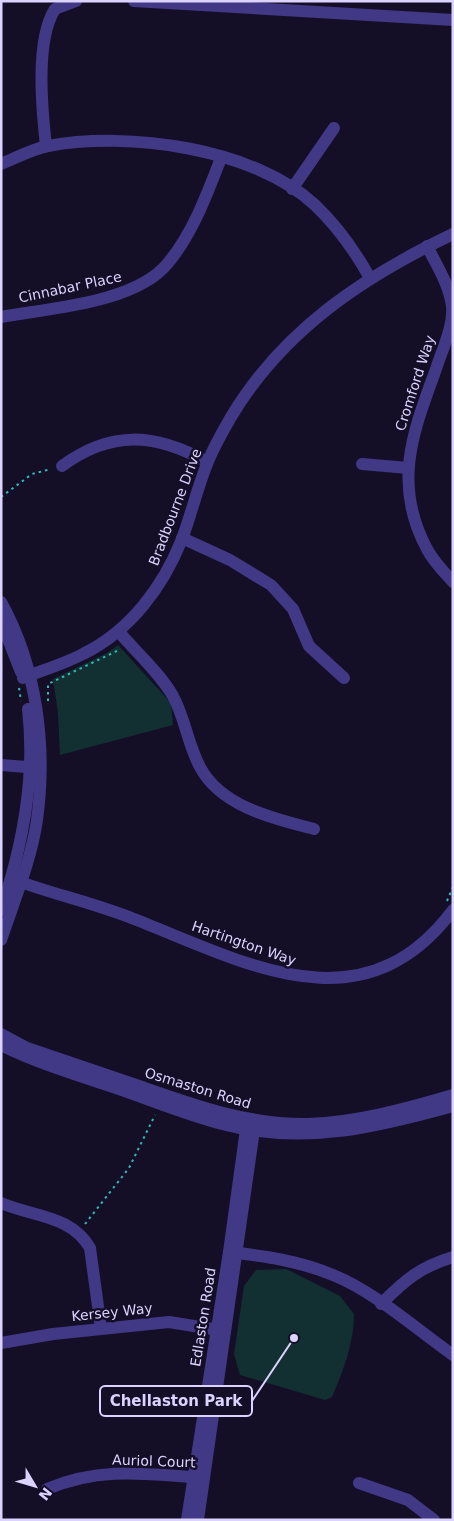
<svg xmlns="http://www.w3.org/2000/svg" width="454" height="1521" font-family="'DejaVu Sans',sans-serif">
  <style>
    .green { fill: #123031 }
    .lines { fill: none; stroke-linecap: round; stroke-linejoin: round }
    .path { stroke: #2ebab9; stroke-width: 2; stroke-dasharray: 2.5 4; stroke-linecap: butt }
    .minor { stroke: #413986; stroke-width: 12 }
    .tertiary { stroke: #413986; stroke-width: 12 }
    .labels { text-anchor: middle; stroke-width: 5; stroke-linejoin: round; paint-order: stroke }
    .street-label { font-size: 14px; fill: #dcd4ff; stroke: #140f27 }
    .leader { fill: none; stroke: #dcd4ff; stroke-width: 2 }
    .callout-dot { fill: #dcd4ff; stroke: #140f27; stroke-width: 2 }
    .callout { fill: #140f27; stroke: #dcd4ff; stroke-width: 2 }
    .callout-label { font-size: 15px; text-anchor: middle; font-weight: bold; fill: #dcd4ff }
  </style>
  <rect width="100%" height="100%" fill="#140f27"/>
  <g class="green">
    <path d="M118 645 171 703 173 725 60 755 58 713 53 679 107 653Z"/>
    <path d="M286 1269 340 1296 354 1314C354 1343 343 1371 332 1397L325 1400 240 1375 234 1354 244 1286 256 1270Z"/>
  </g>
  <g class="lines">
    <g class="path">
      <path d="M1 497 32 474 51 469"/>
      <path d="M19 688 21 701"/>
      <path d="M48 701V684L119 650"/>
      <path d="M447 901 453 887"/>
      <path d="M85 1224 129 1168 155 1115"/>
    </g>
    <g class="minor">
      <path d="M134 1 453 20"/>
      <path d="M46 146C42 110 35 40 55 9L76 1"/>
      <path d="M1 164C16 158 32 149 48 146 128 131 254 148 315 205 338 227 355 251 370 278"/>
      <path d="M292 189 334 128"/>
      <path d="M427 246C437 266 449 284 452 306 454 326 442 350 436 369 413 432 392 484 427 549 433 561 444 572 453 582"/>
      <path d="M1 317C50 308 136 303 168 263 193 233 207 194 221 158"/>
      <path d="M362 464 408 468"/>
      <path d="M62 466C111 430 155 433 207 462"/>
      <path d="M182 538 230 560 271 585 293 609 309 646 344 678"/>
      <path d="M119 632C136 652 159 672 173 696 185 718 188 745 200 767 221 807 275 819 314 829"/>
      <path d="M23 678C43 670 64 664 83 654 130 631 163 587 182 539 191 515 197 489 207 464 213 448 223 431 231 417 283 330 363 277 453 234"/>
      <path d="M1 765 39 768"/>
      <path d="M12 879C52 894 94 903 134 919 245 962 362 1031 453 910"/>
      <path d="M1 1203C33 1217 71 1215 90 1248L101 1328"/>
      <path d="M229 1252C265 1256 299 1261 333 1275 375 1292 416 1329 453 1355"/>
      <path d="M381 1304C405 1280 420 1267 453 1257"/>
      <path d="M1 1343 53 1334 169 1322 225 1331"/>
      <path d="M359 1483 408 1500 434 1520"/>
      <path d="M47 1489C101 1466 147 1474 203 1478"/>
    </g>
    <g class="tertiary">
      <path d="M1 602C37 667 47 747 37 820 31 861 14 901 1 940"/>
      <path d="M1 621 21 672"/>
      <path d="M1 910C23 845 36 778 28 709"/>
      <path d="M1 1034 27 1048C65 1061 104 1074 142 1087 196 1106 249 1125 308 1124 358 1122 405 1109 453 1095"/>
      <path d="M1 1045C39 1064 81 1076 122 1090 156 1102 190 1116 226 1125 305 1145 377 1127 453 1106"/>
      <path d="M187 1520 229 1252 247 1122"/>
      <path d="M198 1520 255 1123"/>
    </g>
  </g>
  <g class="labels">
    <g class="street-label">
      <text transform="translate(70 287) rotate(-12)" y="5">Cinnabar Place</text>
      <text transform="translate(415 383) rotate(-72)" y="5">Cromford Way</text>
      <text transform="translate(175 507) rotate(-69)" y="5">Bradbourne Drive</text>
      <text transform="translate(244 943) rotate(19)" y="5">Hartington Way</text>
      <text transform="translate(198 1088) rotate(17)" y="5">Osmaston Road</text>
      <text transform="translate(112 1312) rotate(-6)" y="5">Kersey Way</text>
      <text transform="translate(203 1317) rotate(-81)" y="5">Edlaston Road</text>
      <text transform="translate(154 1461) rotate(2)" y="5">Auriol Court</text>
    </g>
  </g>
  <path class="leader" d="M294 1338L252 1401"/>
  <circle class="callout-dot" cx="294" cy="1338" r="5"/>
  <rect class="callout" x="100" y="1386" width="152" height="30" rx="5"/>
  <g class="callout-label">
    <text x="176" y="1406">Chellaston Park</text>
  </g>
  <rect width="454" height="1521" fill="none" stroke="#dcd4ff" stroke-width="5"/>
  <g transform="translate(35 1486) rotate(128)" stroke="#140f27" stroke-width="4" paint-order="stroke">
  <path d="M0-4L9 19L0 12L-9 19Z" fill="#dcd4ff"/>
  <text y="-8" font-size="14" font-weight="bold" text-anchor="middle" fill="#dcd4ff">N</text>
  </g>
</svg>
